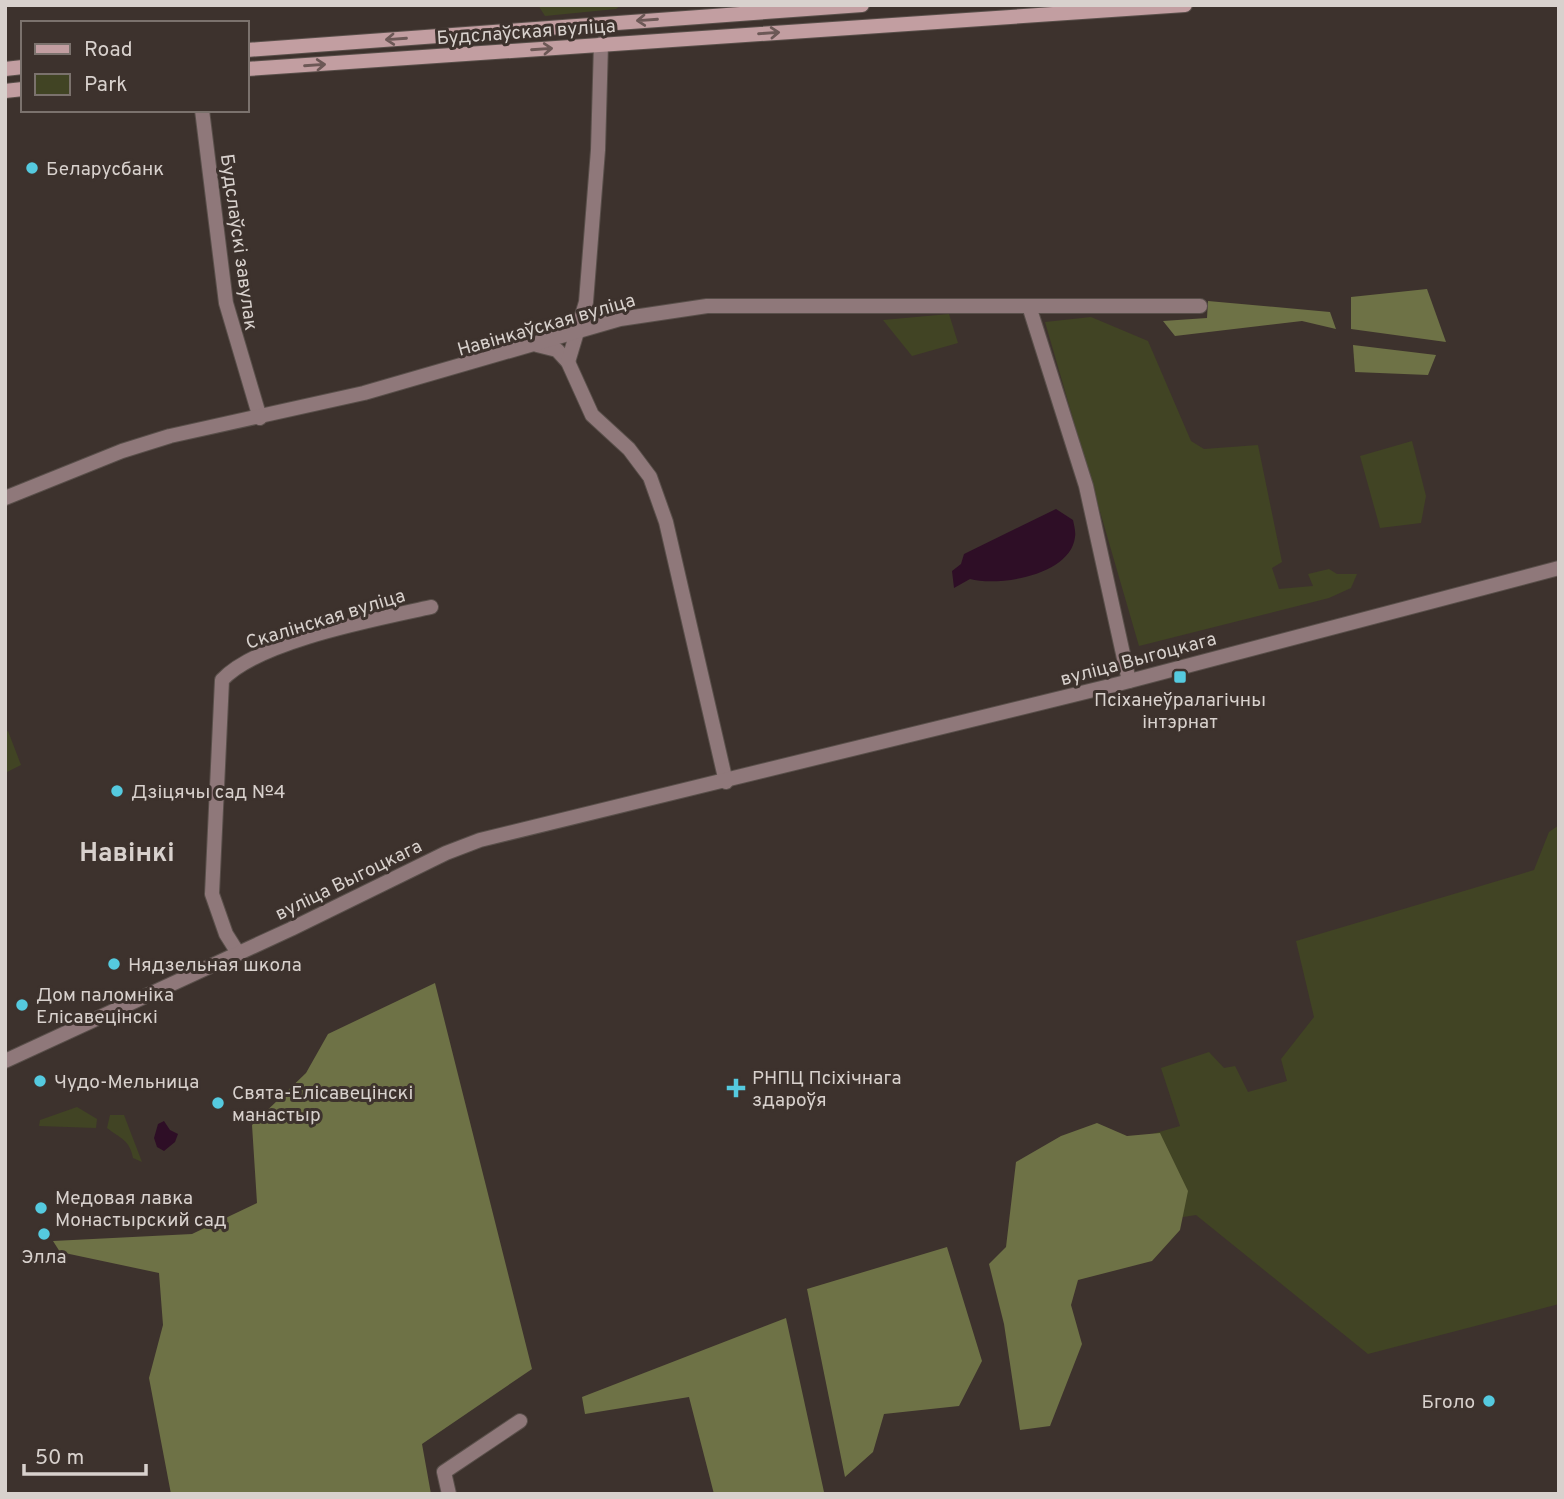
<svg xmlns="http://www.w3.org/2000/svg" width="1564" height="1499" font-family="Overpass,sans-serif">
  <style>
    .green { fill: #414424 }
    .forest { fill: #6e7246 }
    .water { fill: #2e0e26 }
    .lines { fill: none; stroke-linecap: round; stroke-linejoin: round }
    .street-casing { stroke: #594f4a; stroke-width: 16 }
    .secondary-casing { stroke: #594f4a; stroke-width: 16 }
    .street { stroke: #8f787a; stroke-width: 14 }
    .secondary { stroke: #c29ea1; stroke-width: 14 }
    .oneway { stroke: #6c5856 }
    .poi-dot { fill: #55cadf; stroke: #3d322d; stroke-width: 2.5 }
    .labels { text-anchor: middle; stroke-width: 6; stroke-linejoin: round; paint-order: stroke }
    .street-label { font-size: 19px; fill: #d8d1cd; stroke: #3d322d }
    .poi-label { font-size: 19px; fill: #d8d1cd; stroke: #3d322d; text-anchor: start }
    .district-label { font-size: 26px; font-weight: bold; fill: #d8d1cd; stroke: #3d322d }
  </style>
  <rect width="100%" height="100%" fill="#3d322d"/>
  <g class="green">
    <path d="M538 5H621L616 9 545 16Z"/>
    <path d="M949 314 958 343 912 356 883 320Z"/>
    <path d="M1091 317 1148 341 1191 441 1204 449 1258 445 1282 562 1272 568 1279 589 1313 586 1308 574 1329 569 1337 574H1357L1351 588 1329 598 1139 646 1045 322Z"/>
    <path d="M1412 441 1426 496 1421 523 1380 528 1360 456Z"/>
    <path d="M8 731 21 765 5 773V732Z"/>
    <path d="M1559 825V1304L1368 1354 1196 1215 1158 1221 1128 1141 1180 1126 1161 1068 1209 1052 1224 1068 1235 1066 1248 1092 1287 1081 1281 1059 1314 1017 1296 941 1534 870 1549 832Z"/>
    <path d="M77 1107 97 1119 96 1128 39 1126 40 1120Z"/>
    <path d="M110 1115H124L142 1162 133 1158C130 1140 120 1138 107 1128Z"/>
  </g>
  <g class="forest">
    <path d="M1427 289 1446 342 1351 329V297Z"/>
    <path d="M1208 301 1330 312 1336 329 1302 321 1175 336 1163 321 1207 318Z"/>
    <path d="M1353 345 1436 355 1428 375 1355 372Z"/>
    <path d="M435 983 532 1369 422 1444 431 1494H171L149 1378 163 1325 159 1273 60 1252 53 1241 192 1234 257 1203 252 1125 306 1073 328 1034Z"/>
    <path d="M1097 1123 1127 1136 1160 1133 1188 1191 1180 1230 1152 1261 1078 1280 1071 1305 1082 1344 1050 1426 1020 1430 1004 1324 989 1264 1006 1247 1016 1162 1061 1136Z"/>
    <path d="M947 1247 982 1361 959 1406 884 1414 873 1452 845 1477 807 1289Z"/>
    <path d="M786 1318 824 1492 714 1494 689 1397 585 1414 582 1397Z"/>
  </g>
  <g class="water">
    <path d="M1056 509 1073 520C1074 525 1076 532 1075 537 1071 575 999 587 970 579L954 588 952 571 961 564 964 554Z"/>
    <path d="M164 1121 170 1130 178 1134 175 1142 164 1151 157 1147 154 1138 158 1124Z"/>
  </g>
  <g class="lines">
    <defs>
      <g id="street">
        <path d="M202 110 226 303 260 418"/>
        <path d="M1029 306 1086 486 1129 681"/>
        <path d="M537 345 557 350 568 362 592 415 629 449 650 477 666 522 726 782"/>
        <path d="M568 362 586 302 598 150 601 44"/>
        <path d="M5 498 122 451 170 436 364 393 620 319 707 306H1200"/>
        <path d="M238 953 226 934 212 894 222 680C258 641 377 619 431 607"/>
        <path d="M5 1061 291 929 446 853 480 840 1118 684 1559 568"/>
        <path d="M449 1494 444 1472 520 1421"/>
      </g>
      <g id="secondary">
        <path d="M247 50 862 5"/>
        <path d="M5 69 23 67"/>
        <path d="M247 69 1185 5"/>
        <path d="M5 91 23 89"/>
      </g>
    </defs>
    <use href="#street" class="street-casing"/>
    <use href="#secondary" class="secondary-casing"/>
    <use href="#street" class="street"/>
    <use href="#secondary" class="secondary"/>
  </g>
  <defs><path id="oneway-shaft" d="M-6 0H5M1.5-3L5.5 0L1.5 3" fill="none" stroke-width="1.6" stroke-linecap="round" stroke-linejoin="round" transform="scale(1.75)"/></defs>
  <g class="oneway">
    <use href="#oneway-shaft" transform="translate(647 20) rotate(176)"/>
    <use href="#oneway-shaft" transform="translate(769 33) rotate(-4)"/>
    <use href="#oneway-shaft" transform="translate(396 39) rotate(176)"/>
    <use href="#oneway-shaft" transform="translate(542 49) rotate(-4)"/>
    <use href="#oneway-shaft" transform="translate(315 65) rotate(-4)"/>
  </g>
  <g class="poi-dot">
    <circle cx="32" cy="168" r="7"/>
    <rect x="1173" y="670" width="14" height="14" rx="3.5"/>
    <circle cx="117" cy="791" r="7"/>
    <circle cx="114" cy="964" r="7"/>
    <circle cx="22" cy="1005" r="7"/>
    <circle cx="40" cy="1081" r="7"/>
    <path d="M732.5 1077.5h7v7h7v7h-7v7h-7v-7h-7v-7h7z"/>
    <circle cx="218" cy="1103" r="7"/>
    <circle cx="41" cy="1208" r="7"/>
    <circle cx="44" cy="1234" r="7"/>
    <circle cx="1489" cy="1401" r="7"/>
  </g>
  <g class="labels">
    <g class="street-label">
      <text transform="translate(526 31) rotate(-4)" y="7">Будслаўская вуліца</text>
      <text transform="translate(240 242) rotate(82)" y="7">Будслаўскі завулак</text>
      <text transform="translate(546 324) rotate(-16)" y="7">Навінкаўская вуліца</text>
      <text transform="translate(325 618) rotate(-17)" y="7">Скалінская вуліца</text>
      <text transform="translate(1138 658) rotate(-15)" y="7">вуліца Выгоцкага</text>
      <text transform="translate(348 879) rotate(-26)" y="7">вуліца Выгоцкага</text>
    </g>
    <g class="poi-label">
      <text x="46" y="175">Беларусбанк</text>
      <text x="1180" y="706" text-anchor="middle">Псіханеўралагічны<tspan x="1180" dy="22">інтэрнат</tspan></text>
      <text x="131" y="798">Дзіцячы сад №4</text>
      <text x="128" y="971">Нядзельная школа</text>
      <text x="36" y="1001">Дом паломніка<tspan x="36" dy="22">Елісавецінскі</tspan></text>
      <text x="752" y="1084">РНПЦ Псіхічнага<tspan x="752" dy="22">здароўя</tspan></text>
      <text x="54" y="1088">Чудо-Мельница</text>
      <text x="232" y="1099">Свята-Елісавецінскі<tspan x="232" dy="22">манастыр</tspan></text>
      <text x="55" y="1204">Медовая лавка<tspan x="55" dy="22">Монастырский сад</tspan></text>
      <text x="44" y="1263" text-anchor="middle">Элла</text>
      <text x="1475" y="1408" text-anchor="end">Бголо</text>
    </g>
    <g class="district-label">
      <text x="127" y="861">Навінкі</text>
    </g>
  </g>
  <rect width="1564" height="1499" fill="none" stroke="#d8d1cd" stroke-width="14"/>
  <rect x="21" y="21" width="228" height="91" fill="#3d322d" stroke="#7b726d" stroke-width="2"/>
  <rect x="35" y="44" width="35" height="10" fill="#c29ea1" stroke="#7b726d" stroke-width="2"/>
  <text x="84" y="56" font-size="21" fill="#d8d1cd">Road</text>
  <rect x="35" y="74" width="35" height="21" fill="#414424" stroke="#7b726d" stroke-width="2"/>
  <text x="84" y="91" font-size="21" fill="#d8d1cd">Park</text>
  <path d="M24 1464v10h122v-10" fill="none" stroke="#d8d1cd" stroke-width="3.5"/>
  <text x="35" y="1464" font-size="21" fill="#d8d1cd" stroke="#3d322d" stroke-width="5" paint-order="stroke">50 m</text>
</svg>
